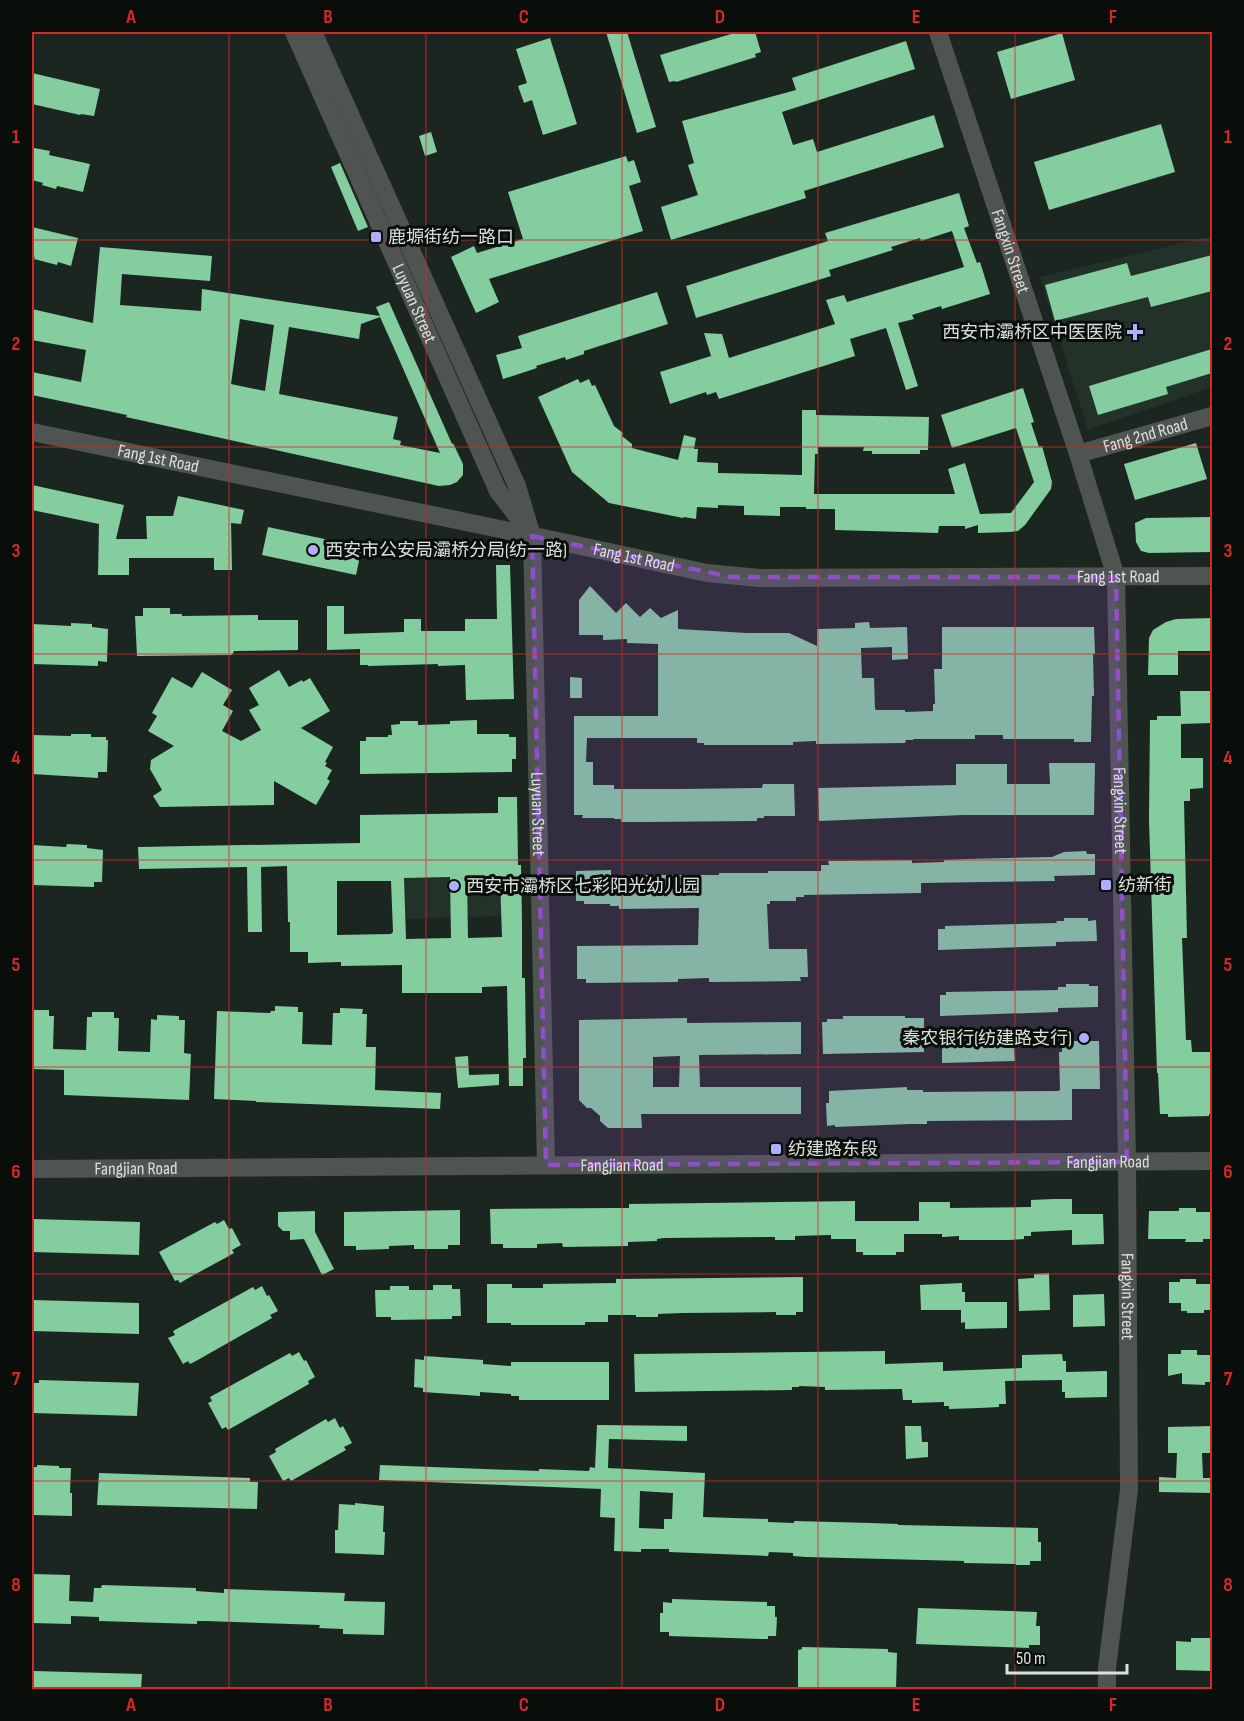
<svg xmlns="http://www.w3.org/2000/svg" width="1244" height="1721" font-family="'Sofia Sans Condensed','Noto Sans SC',sans-serif">
  <style>
    .built { fill: #223228 }
    .building { fill: #84cd9f; fill-rule: evenodd }
    .lines { fill: none; stroke-linecap: round; stroke-linejoin: round }
    .minor { stroke: #4f5450; stroke-width: 18 }
    .marked { fill: #8e50c5; fill-opacity: 0.2; stroke: #8e50c5; stroke-width: 4.5; stroke-dasharray: 12 8; stroke-linejoin: round }
    .grid { fill: none; stroke: #d62828; stroke-width: 1.5; stroke-opacity: 0.55 }
    .poi-dot { fill: #aeaefa; stroke: #0a0e0b; stroke-width: 2 }
    .labels { text-anchor: middle; stroke-width: 6; stroke-linejoin: round; paint-order: stroke }
    .poi-label { font-size: 18px; fill: #dae0dc; stroke: #0a0e0b; text-anchor: start }
    .street-label { font-size: 18px; fill: #dae0dc; stroke: #0a0e0b }
    .neatline { fill: none; stroke: #d62828; stroke-width: 2 }
    .grid-label { font-size: 20px; text-anchor: middle; font-weight: bold; fill: #d62828 }
  </style>
  <rect width="100%" height="100%" fill="#1c2620"/>
  <g class="built">
    <path d="M1212 236V387L1088 430 1040 277Z"/>
    <path d="M395 856 512 857 514 916 394 919Z"/>
  </g>
  <g class="building">
    <path d="M606 32H627L656 127 637 133Z"/>
    <path d="M738 32H755L761 52 755 54 756 57 676 82 675 81 669 82 660 55Z"/>
    <path d="M1062 33 1075 80 1011 99 997 52Z"/>
    <path d="M550 38 577 124 543 135 532 100 524 103 518 86 527 83 516 49Z"/>
    <path d="M906 41 915 69 782 112 793 145 813 139 817 152 934 115 944 147 804 191 806 198 671 240 661 207 698 195 688 165 694 163 682 121 796 90 792 78Z"/>
    <path d="M32 73 100 89 94 116 81 114 80 115 32 104Z"/>
    <path d="M1161 124 1175 172 1049 210 1034 162Z"/>
    <path d="M431 132 437 152 425 156 419 136Z"/>
    <path d="M34 148 50 151 49 155 90 164 83 192 57 186 56 189 42 185 43 183 32 180V150L33 151Z"/>
    <path d="M626 156 628 162 634 160 641 182 629 186 643 231 489 279 499 302 476 313 451 257 474 246 477 253 523 239 508 192Z"/>
    <path d="M340 163 368 227 358 231 331 167Z"/>
    <path d="M959 193 969 226 964 228 977 263 980 262 990 294 942 309 941 306 912 315 914 319 898 323 918 386 906 390 886 328 850 339 855 356 719 399 716 392 707 395 706 392 670 404 660 372 711 356 704 333 722 334 729 358 835 324 826 300 844 295 847 302 964 267 952 231 921 241 920 238 891 247 893 250 829 270 831 276 696 318 686 286 828 241 825 233Z"/>
    <path d="M32 227 78 238 71 266 58 262 57 265 34 259 35 257H32Z"/>
    <path d="M100 247 212 256 210 281 122 274 120 305 201 311 202 289 380 316 376 307 389 302 452 444 453 443 463 464V475L457 482 450 485 439 486 126 417 127 415 32 395V372L81 382 86 350 32 340V309L93 323ZM380 317 398 357 440 453 400 445 401 441 393 439 398 417 279 394 289 327 359 339 361 324ZM240 319 274 325 265 391 231 384Z"/>
    <path d="M1212 255V291L1151 307 1148 297 1055 321 1045 285 1127 263 1131 276Z"/>
    <path d="M657 292 668 324 584 351V354L566 360 565 357 536 366 537 368 503 379 496 355 522 348 518 336Z"/>
    <path d="M1212 349V373L1166 387 1168 394 1098 415 1089 386Z"/>
    <path d="M578 379 580 383 589 379 592 386 595 385 614 426 623 433 622 436 632 444V448L678 460 684 435 696 438 694 449H698L697 462 718 463V473L802 475V410H816V415L929 417 928 450H920V454H872V451H863L864 447H818V454H815L814 494H955L948 469 965 463 980 514 1011 513 1034 482 1016 428 952 448 941 415 1023 388 1034 422 1031 423 1039 447 1042 446 1052 482 1051 489 1025 525 1018 531 1010 532 978 533V525L965 529V526H939L938 533 835 530V509H806V507H780V516L744 515V506L718 505V508L697 507 696 519 684 517 683 518 609 503 572 472 538 397Z"/>
    <path d="M1196 443 1207 479 1135 500 1124 464Z"/>
    <path d="M32 485 124 505 116 539H147L146 516H173L178 496 244 510 241 524 231 523 232 570H214V558H129V575H98L99 524 32 510Z"/>
    <path d="M1212 517V552L1149 553 1141 551 1136 542 1135 523 1146 518Z"/>
    <path d="M268 527 362 547 356 575 262 555Z"/>
    <path d="M496 565H510L514 699 466 700 465 665 438 666V664L368 666V665H360V649L327 650V606H344V634L404 632V619H421V631H465V619H497Z"/>
    <path d="M590 586 616 613 626 603 640 617 650 608 661 618 678 610V629L747 633H789L817 646V629L855 628V623L869 622 870 628 907 627 908 659 892 660V647L861 648 862 678H874L875 709 876 710H905V712L933 711V704H935L934 669H942V627H1094L1095 654H1093L1094 696H1092L1091 742H1074V739H1003V735H975V739H913V740H906L905 743 816 744V741L793 742V745H704V743H697V738H587L586 762H593V785H614V789H682L756 788H762L763 784H794L795 816H764V818H757V821L645 822H621V819H614V818H582L583 815H574V716H658V644L627 643V639L603 640V635H579V600Z"/>
    <path d="M143 608H170V614H182V616L258 615V620H298V650L234 651 232 655 137 656 135 616H143Z"/>
    <path d="M1212 618V651H1178V675H1148L1149 638 1153 630 1166 622 1176 619Z"/>
    <path d="M71 623 92 624V627L108 629 107 662 98 661V666L32 664V624L71 626Z"/>
    <path d="M279 670 289 687 302 680 303 682 310 678 330 711 301 728 333 747 325 762 327 763 325 766 332 770 327 779 330 781 316 805 274 781V805L160 807 153 796 162 790 150 769 151 760 174 746 148 731 157 716 152 713 172 677 192 688 202 672 232 690 223 705 233 711 222 731 241 741 261 730 249 710 259 705 249 688Z"/>
    <path d="M570 677 582 678V698H570Z"/>
    <path d="M1180 691H1212V720H1211V723L1181 724V758H1203V788L1190 789V801H1184L1187 938H1182L1186 1040H1191L1192 1052H1212V1114H1209V1116L1168 1117V1114H1160L1158 1073H1157L1149 820 1150 720H1157V716H1181Z"/>
    <path d="M477 720V734H509V737H516V759H512V772L360 774V741H366V737H388V735H392L391 725 400 724V721H418V725L450 724V721Z"/>
    <path d="M71 734H91V737H106V740H108L107 772H98V778L32 774V735L71 736Z"/>
    <path d="M1049 763H1095L1094 815H963L819 821 818 788 956 785V764H1007V784H1050Z"/>
    <path d="M498 797H517L518 865H521L522 922V978H525L526 1058H523V1086H509L507 986 482 987V993H402V965L341 966V962L308 963V952H290V922H288L287 866 261 867 262 932H248L247 867 139 869 138 847 360 843V815L498 813ZM450 877 451 938 406 939 404 878ZM500 878 502 937 468 938 467 879ZM337 881H391L393 932 391 934 337 935Z"/>
    <path d="M67 844 87 845V848L103 850 102 882H94V887L32 885V845L66 847Z"/>
    <path d="M1086 851 1087 854H1095V875L1054 876 1055 881 921 883V893L804 895V897H796V901H770V904H767L769 949H807L808 977H800L801 981 709 982V978L678 979V982L586 983V979H577V946L698 945 699 908 619 909V906H610V904H584V901H576V871L611 870V875H719V873H768V871H821V865H829L828 861 912 860V863L944 862V860L967 859 1052 857 1064 852Z"/>
    <path d="M1064 918H1088V921L1096 920 1097 941 1056 942V946L938 950V929H945V926L1057 923 1056 921H1064Z"/>
    <path d="M1066 984H1089V986H1098V1007L1058 1008V1012L940 1016V995H946V992L1058 990V987H1066Z"/>
    <path d="M275 1006 298 1007V1012H303L302 1044 332 1045 333 1013H340V1008L363 1009 362 1014H367L366 1047H376L375 1090 441 1093 440 1109 256 1102V1101L214 1099 217 1011 270 1013 271 1011H275Z"/>
    <path d="M32 1010H49V1016H54L53 1049 86 1050 87 1017H92V1012H114V1018H119L118 1051 150 1052 151 1019 157 1020V1015L179 1016V1020H185L184 1053 191 1054 189 1100 64 1095V1070L32 1069Z"/>
    <path d="M843 1016H905V1018H924V1052L823 1054 822 1022H827V1019H843Z"/>
    <path d="M687 1018V1023L801 1022V1054L699 1055 700 1087H801V1114H641L642 1128H608L600 1121V1116L591 1108H587L579 1100V1020ZM680 1056 679 1087H653V1057Z"/>
    <path d="M1062 1041H1099L1100 1089H1072V1120L927 1121V1124H910L835 1127V1125L827 1126 826 1103H829V1091L907 1087V1090H923V1092L1058 1091 1060 1090 1059 1052H1062Z"/>
    <path d="M1014 1045 1015 1061 942 1063V1047Z"/>
    <path d="M468 1056 469 1075 499 1074V1085L458 1088 455 1057Z"/>
    <path d="M1054 1199H1072V1214H1103L1104 1244 1072 1245V1230L1031 1232V1236H1024V1239L1009 1240H959V1236L942 1237V1234H904V1252H896V1255H863V1252H856V1239H831V1235L795 1236V1240H775V1237L664 1238 657 1239V1241L628 1242V1246L563 1247 562 1243 537 1244V1248H503V1244H491L490 1209 615 1208H629V1204L855 1201V1221H919V1202H950V1208L1031 1207V1200Z"/>
    <path d="M1179 1208H1196V1212H1212V1239H1203V1242H1185L1186 1239H1148L1149 1211H1179Z"/>
    <path d="M460 1210V1245H448V1249H414V1245L389 1246V1249L356 1250V1246H344V1212Z"/>
    <path d="M315 1211V1232L334 1269 322 1275 304 1239 290 1240V1231H283L278 1226V1212Z"/>
    <path d="M32 1219 140 1222 139 1255 32 1252Z"/>
    <path d="M224 1220 229 1229 232 1228 241 1245 232 1250 234 1253 227 1257 192 1276 180 1283 178 1280 175 1281 159 1252 215 1222 217 1224Z"/>
    <path d="M1049 1273 1050 1310 1019 1311 1018 1279 1034 1278V1274Z"/>
    <path d="M803 1277V1312H796V1315H776V1312L682 1313 658 1314V1317H636V1315H608V1322H585V1325H511V1323H487V1284H512V1288H543V1284L616 1283V1279Z"/>
    <path d="M1180 1279H1196V1284H1212V1310H1204V1313H1187V1311H1181V1303H1169V1282H1180Z"/>
    <path d="M962 1283V1292H965V1302H1007V1328L965 1329V1322L961 1323V1310H921L920 1285Z"/>
    <path d="M433 1285H452V1289H460L461 1316H452V1319L391 1320V1317H376L375 1290H390V1286H409V1290H433Z"/>
    <path d="M262 1286 267 1296 269 1295 278 1311 270 1315 272 1318 196 1361 190 1364 188 1361 183 1364 168 1338 175 1335 173 1331 253 1287 255 1290Z"/>
    <path d="M1104 1294 1105 1326 1073 1327V1295Z"/>
    <path d="M32 1300 139 1303V1334L32 1331Z"/>
    <path d="M1181 1350H1197V1355H1212V1382H1205V1385L1182 1384V1373L1168 1376V1354H1181Z"/>
    <path d="M885 1351V1364L943 1362V1371L1022 1368V1355L1062 1354 1063 1361H1066V1372L1107 1371V1397L1065 1398V1392H1062V1380L1005 1381 1006 1404H999V1407L979 1408 949 1409V1406H944V1402L912 1403V1400H903L902 1389 825 1390V1387L799 1386V1387H792V1390L635 1392 634 1354Z"/>
    <path d="M299 1352 304 1361 306 1360 315 1377 308 1381 309 1384 228 1430 226 1427 222 1429 208 1403 212 1401 210 1397 290 1353 292 1356Z"/>
    <path d="M424 1356 483 1360V1364L511 1366V1362H609V1400H519V1396H511V1394L480 1392V1396L423 1392V1388L414 1387 415 1359 424 1360Z"/>
    <path d="M39 1380 139 1383 137 1416 32 1413V1383H39Z"/>
    <path d="M335 1418 340 1428 343 1426 352 1443 344 1447 346 1450 291 1481 289 1478 283 1481 269 1456 276 1452 275 1449 326 1419 328 1422Z"/>
    <path d="M597 1425 687 1426V1441L609 1439 608 1468 705 1473 703 1517 768 1519V1522L794 1523V1521L871 1523 898 1524V1525L1038 1528V1542H1041V1561H1030V1565H1016V1564L964 1563V1561L806 1557 793 1556V1553L769 1552 768 1556 669 1552V1549H641V1552L614 1551 615 1518 600 1517 601 1489 379 1480 380 1465 539 1471V1469L589 1471 590 1467 595 1468ZM640 1491 673 1493 672 1519H664V1529L639 1528Z"/>
    <path d="M905 1426H921L922 1442H928V1457L906 1459Z"/>
    <path d="M1212 1426V1453H1202L1203 1478H1212V1493L1159 1492V1477L1176 1478 1177 1453H1168V1427Z"/>
    <path d="M37 1465 59 1466V1468H71L70 1493H72V1516L32 1515V1467H37Z"/>
    <path d="M99 1473 250 1478V1482H258L257 1509 97 1505Z"/>
    <path d="M355 1503 384 1506 383 1532H385L384 1555 335 1553V1530H338L339 1504 355 1505Z"/>
    <path d="M32 1574 70 1575 69 1601 93 1602 94 1588H101L102 1585 196 1588V1591L224 1593V1589L345 1593 344 1601 385 1602 384 1635 343 1634V1629L319 1628 320 1625 205 1621H197V1624L163 1623 99 1621V1617L71 1616V1624L32 1623Z"/>
    <path d="M672 1599 767 1602V1606H775V1617H777L776 1636H768V1639H761L669 1636V1632H660V1613H663V1602L672 1603Z"/>
    <path d="M918 1608 1037 1612 1036 1626H1040V1645H1029V1648L916 1644Z"/>
    <path d="M1191 1638H1210V1641L1212 1642V1671L1176 1670V1641L1191 1642Z"/>
    <path d="M802 1647 888 1649V1652L897 1653 896 1689H798V1650L802 1649Z"/>
    <path d="M34 1671 142 1674 141 1689H32V1674H34Z"/>
  </g>
  <g class="lines">
    <g class="minor">
      <path id="s1" d="M294 32 498 491 524 525"/>
      <path id="s2" d="M313 32 517 486 532 536 546 1165"/>
      <path id="s3" d="M938 32 1078 454 1116 577 1127 1162 1129 1490 1107 1668V1690"/>
      <path id="s4" d="M32 432 567 543 707 573 759 578 1212 576"/>
      <path id="s5" d="M1078 454 1212 416"/>
      <path id="s6" d="M32 1169 1212 1161"/>
    </g>
  </g>
  <path class="marked" d="M532 536 732 577H1116L1127 1162 546 1165Z"/>
  <path class="grid" d="M229 32V1690M426 32V1690M622 32V1690M818 32V1690M1015 32V1690M32 240H1212M32 447H1212M32 654H1212M32 860H1212M32 1067H1212M32 1274H1212M32 1481H1212"/>
  <g class="poi-dot">
    <rect x="370" y="231" width="12" height="12" rx="3"/>
    <path d="M1132 323h6v6h6v6h-6v6h-6v-6h-6v-6h6z"/>
    <circle cx="313" cy="550" r="6"/>
    <rect x="1100" y="879" width="12" height="12" rx="3"/>
    <circle cx="454" cy="886" r="6"/>
    <circle cx="1084" cy="1038" r="6"/>
    <rect x="770" y="1143" width="12" height="12" rx="3"/>
  </g>
  <g class="labels">
    <g class="poi-label">
      <text x="388" y="243">鹿塬街纺一路口</text>
      <text x="1122" y="338" text-anchor="end">西安市灞桥区中医医院</text>
      <text x="325" y="556">西安市公安局灞桥分局(纺一路)</text>
      <text x="1118" y="891">纺新街</text>
      <text x="466" y="892">西安市灞桥区七彩阳光幼儿园</text>
      <text x="1072" y="1044" text-anchor="end">秦农银行(纺建路支行)</text>
      <text x="788" y="1155">纺建路东段</text>
    </g>
    <g class="street-label">
      <text dy="6" stroke="none"><textPath href="#s3" startOffset="231">Fangxin Street</textPath></text>
      <text dy="6" stroke="none"><textPath href="#s1" startOffset="297">Luyuan Street</textPath></text>
      <text dy="6" stroke="none"><textPath href="#s5" startOffset="70">Fang 2nd Road</textPath></text>
      <text dy="6" stroke="none"><textPath href="#s4" startOffset="129">Fang 1st Road</textPath></text>
      <text dy="6" stroke="none"><textPath href="#s4" startOffset="615">Fang 1st Road</textPath></text>
      <text dy="6" stroke="none"><textPath href="#s4" startOffset="1101">Fang 1st Road</textPath></text>
      <text dy="6" stroke="none"><textPath href="#s3" startOffset="807">Fangxin Street</textPath></text>
      <text dy="6" stroke="none"><textPath href="#s2" startOffset="828">Luyuan Street</textPath></text>
      <text dy="6" stroke="none"><textPath href="#s6" startOffset="1076">Fangjian Road</textPath></text>
      <text dy="6" stroke="none"><textPath href="#s6" startOffset="590">Fangjian Road</textPath></text>
      <text dy="6" stroke="none"><textPath href="#s6" startOffset="104">Fangjian Road</textPath></text>
      <text dy="6" stroke="none"><textPath href="#s3" startOffset="1293">Fangxin Street</textPath></text>
    </g>
  </g>
  <rect width="1244" height="1721" fill="none" stroke="#0a0e0b" stroke-width="66"/>
  <path d="M1007 1664v9h120v-9" fill="none" stroke="#dae0dc" stroke-width="3"/>
  <text x="1016" y="1664" font-size="18" fill="#dae0dc" stroke="#0a0e0b" stroke-width="4.5" paint-order="stroke">50 m</text>
  <rect x="33" y="33" width="1178" height="1655" class="neatline"/>
  <g class="grid-label">
    <text x="131" y="23">A</text>
    <text x="328" y="23">B</text>
    <text x="524" y="23">C</text>
    <text x="720" y="23">D</text>
    <text x="916" y="23">E</text>
    <text x="1113" y="23">F</text>
    <text x="16" y="143">1</text>
    <text x="1228" y="143">1</text>
    <text x="16" y="350">2</text>
    <text x="1228" y="350">2</text>
    <text x="16" y="557">3</text>
    <text x="1228" y="557">3</text>
    <text x="16" y="764">4</text>
    <text x="1228" y="764">4</text>
    <text x="16" y="971">5</text>
    <text x="1228" y="971">5</text>
    <text x="16" y="1178">6</text>
    <text x="1228" y="1178">6</text>
    <text x="16" y="1385">7</text>
    <text x="1228" y="1385">7</text>
    <text x="16" y="1591">8</text>
    <text x="1228" y="1591">8</text>
    <text x="131" y="1711">A</text>
    <text x="328" y="1711">B</text>
    <text x="524" y="1711">C</text>
    <text x="720" y="1711">D</text>
    <text x="916" y="1711">E</text>
    <text x="1113" y="1711">F</text>
  </g>
</svg>
